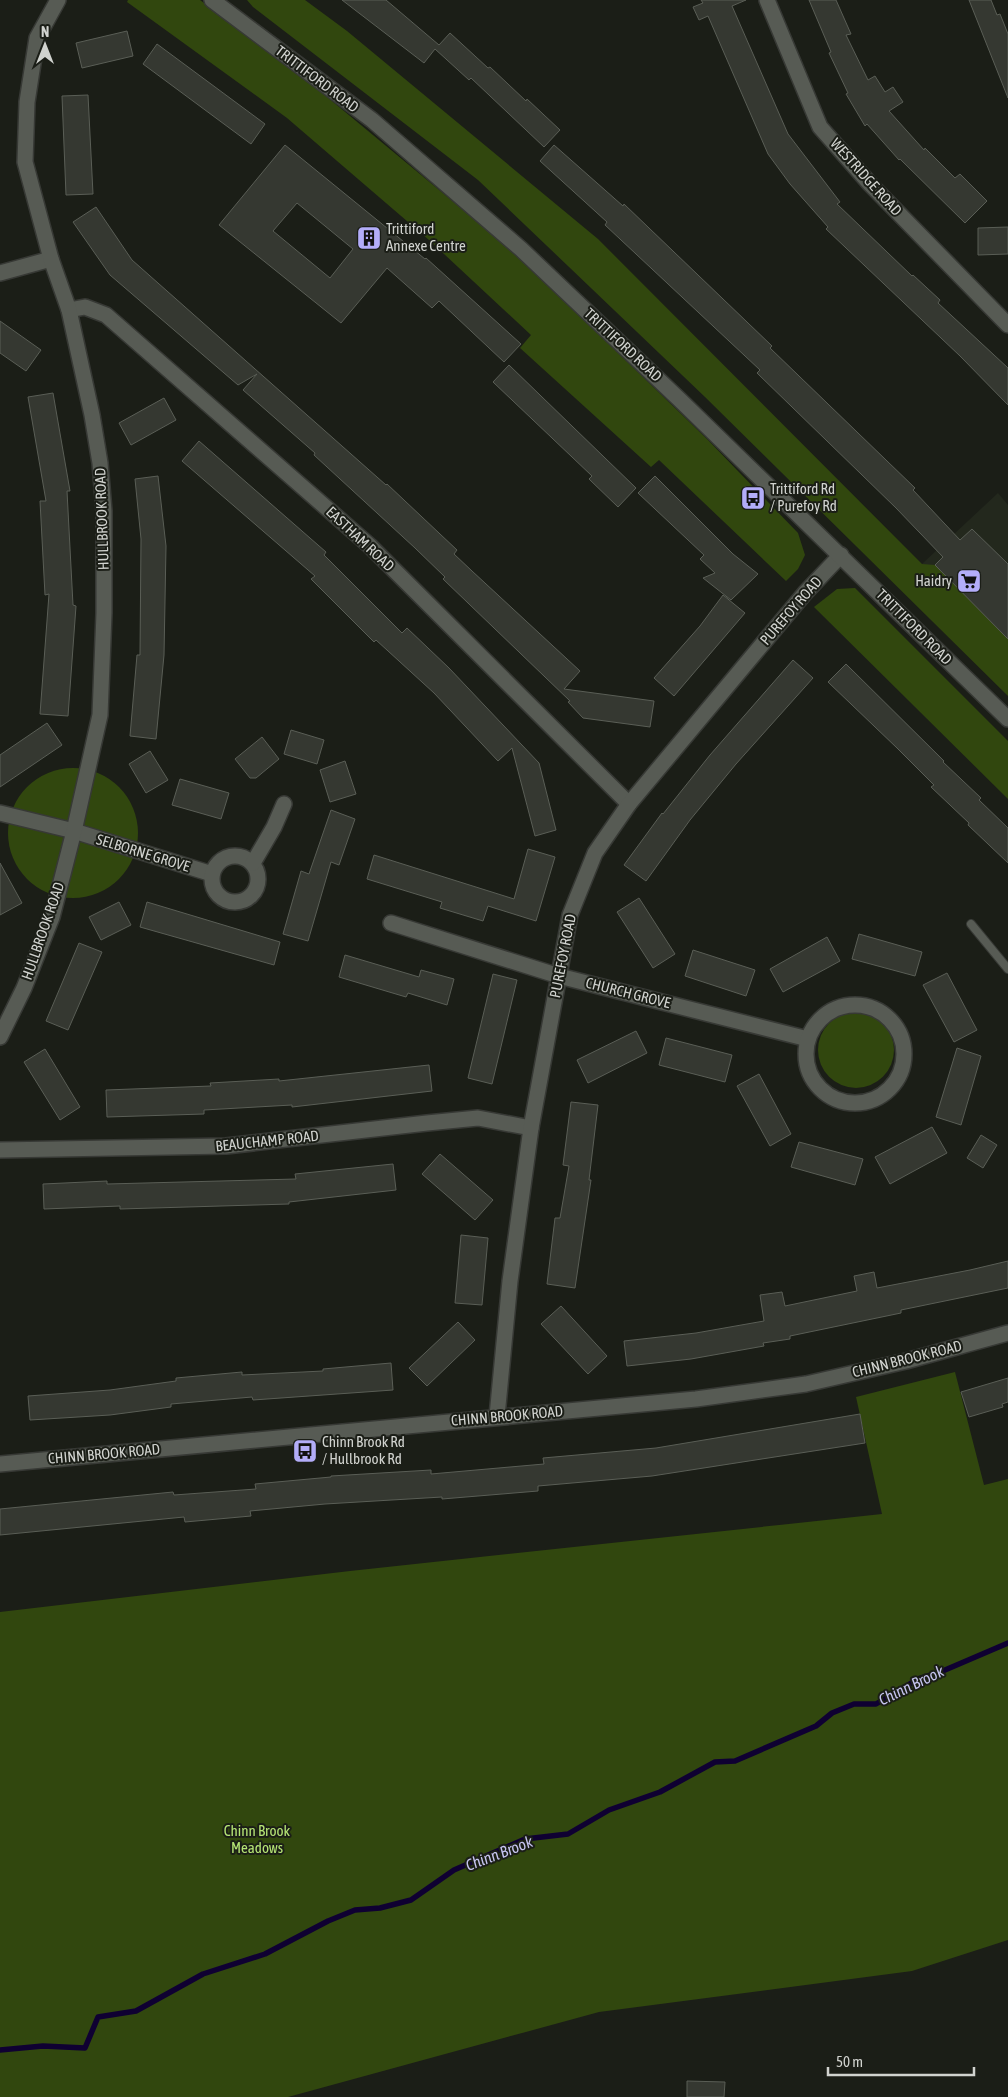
<svg xmlns="http://www.w3.org/2000/svg" width="1008" height="2097" font-family="'Asap Condensed',sans-serif">
  <style>
    .built { fill: #23281d }
    .green { fill: #31470e }
    .lines { fill: none; stroke-linecap: round; stroke-linejoin: round }
    .stream { stroke: #0f0032; stroke-width: 5.5 }
    .building { fill: #353831; stroke: #5a5e56; fill-rule: evenodd }
    .service-casing { stroke: #373935; stroke-width: 10 }
    .minor-casing { stroke: #373935; stroke-width: 18 }
    .tertiary-casing { stroke: #373935; stroke-width: 18 }
    .service { stroke: #575b54; stroke-width: 8 }
    .minor { stroke: #575b54; stroke-width: 15 }
    .tertiary { stroke: #575b54; stroke-width: 15 }
    .labels { text-anchor: middle; stroke-width: 4; stroke-linejoin: round; paint-order: stroke }
    .street-label { font-size: 15px; fill: #d1d3cf; stroke: #1b1e17 }
    .poi-label { font-size: 15px; fill: #d1d3cf; stroke: #1b1e17; text-anchor: start }
    .park-label { font-size: 15px; fill: #b5e475; stroke: #1b1e17 }
    .water-label { font-size: 16px; font-style: italic; fill: #c6c4ef; stroke: #1b1e17 }
  </style>
  <rect width="100%" height="100%" fill="#1b1e17"/>
  <path class="built" d="M998 493 1008 505V639L922 564Z"/>
  <g class="green">
    <path d="M128 0H200L303 77 514 252 707 439 798 533 805 555 798 569 786 581 659 460 651 467 520 348 531 335 429 240 287 118 127 2Z"/>
    <path d="M247 0H305L347 31 598 239 922 564 935 565 1008 639V696L705 397 478 180 253 7Z"/>
    <path d="M855 588 1008 741V799L814 607 837 589Z"/>
    <circle cx="73" cy="833" r="65"/>
    <circle cx="856" cy="1050" r="38"/>
    <path d="M955 1372 984 1485 1008 1479V1940L912 1971 599 2012 288 2097H0V1612L350 1571 882 1514 856 1397Z"/>
  </g>
  <g class="lines">
    <path class="stream" d="M0 2050 43 2046 85 2048 98 2017 136 2011 203 1974 265 1954 328 1921 355 1910 380 1908 411 1900 454 1870 525 1839 568 1834 609 1810 660 1792 715 1762 735 1761 816 1726 832 1713 854 1704H876L918 1679 938 1673 1008 1643"/>
  </g>
  <g class="building">
    <path d="M342 0H386L439 45 450 33 488 68 490 67 526 101 527 99 560 130 544 147 471 78 469 80 435 49 424 63Z"/>
    <path d="M701 0H746L732 6 788 134 840 202 837 204 912 276 913 275 940 300 938 303 1008 368V405L960 356 826 229 828 227 790 184 768 154 708 16 699 20 693 7 703 3Z"/>
    <path d="M809 0H836L851 34 846 35 868 80 875 76 885 92 893 87 903 102 889 111 924 150 925 148 955 178 960 174 987 201 965 223 900 159 899 160 867 124 865 126 846 94 848 93 829 53 831 52Z"/>
    <path d="M969 0H991L997 15 1000 14 1008 34V98Z"/>
    <path d="M127 31 133 56 82 68 76 43Z"/>
    <path d="M157 44 265 124 251 144 143 64Z"/>
    <path d="M88 95 93 194 66 195 62 96Z"/>
    <path d="M285 145 425 259 426 258 521 344 504 362 439 301 432 308 387 268 341 323 219 225ZM297 203 353 249 330 278 273 231Z"/>
    <path d="M554 145 623 206 624 204 772 346 770 348 915 488 913 490 960 540 972 529 1008 564V639L935 565 943 557 896 508 757 373 760 370 605 225 607 222 540 161Z"/>
    <path d="M96 207 132 260 386 485 387 484 457 550 454 554 472 571 580 671 564 689 654 701 650 727 583 718 568 702 570 701 443 579 445 577 415 548 314 455 315 453 243 390 257 374 238 385 110 275 73 222Z"/>
    <path d="M1008 227V254L978 255V228Z"/>
    <path d="M0 321 41 350 26 371 0 353Z"/>
    <path d="M509 365 636 488 618 507 589 479 592 476 493 382Z"/>
    <path d="M53 393 70 491H67L73 605 76 606 68 716 40 714 49 594 45 595 40 501H46L28 397Z"/>
    <path d="M164 398 176 420 131 445 119 423Z"/>
    <path d="M199 441 326 552 324 555 402 633 407 628 449 668 539 763 556 830 535 836 512 748 498 761 434 693 376 640 374 642 311 579 315 576 182 461Z"/>
    <path d="M158 476 166 546 164 655 156 739 130 736 137 655H140L141 539 135 479Z"/>
    <path d="M655 476 733 554 758 574 731 600 703 578 715 573 700 559 704 555 638 493Z"/>
    <path d="M723 595 745 613 674 696 654 678 700 626Z"/>
    <path d="M793 660 813 678 736 764 690 820 646 881 624 865 662 813 663 814 710 755Z"/>
    <path d="M846 664 944 761 943 762 981 798 979 800 1008 828V863L968 825 969 823 931 787 934 785 897 748 828 682Z"/>
    <path d="M47 723 62 745 0 787V755Z"/>
    <path d="M291 730 324 740 317 764 284 754Z"/>
    <path d="M262 737 279 759 256 778H250L235 759Z"/>
    <path d="M150 751 168 780 146 793 129 764Z"/>
    <path d="M345 761 356 794 330 802 320 770Z"/>
    <path d="M180 779 229 793 221 819 172 805Z"/>
    <path d="M331 810 355 819 339 865 331 862 308 941 283 934 301 871 309 874Z"/>
    <path d="M528 849 555 857 536 921 488 906 483 921 440 908 442 902 367 879 374 855 514 899Z"/>
    <path d="M0 863 22 903 0 915Z"/>
    <path d="M639 898 675 954 653 968 617 912Z"/>
    <path d="M119 902 131 925 101 940 89 917Z"/>
    <path d="M147 902 280 942 274 965 140 927Z"/>
    <path d="M859 934 922 952 915 976 852 959Z"/>
    <path d="M827 937 840 961 783 992 770 969Z"/>
    <path d="M79 943 102 952 68 1030 46 1021Z"/>
    <path d="M693 950 755 970 746 996 685 976Z"/>
    <path d="M345 955 419 977 421 970 454 979 447 1005 408 993 406 997 339 977Z"/>
    <path d="M947 973 977 1030 954 1042 923 985Z"/>
    <path d="M493 974 517 980 492 1084 468 1078Z"/>
    <path d="M636 1031 647 1053 588 1083 577 1060Z"/>
    <path d="M666 1038 732 1055 725 1082 659 1065Z"/>
    <path d="M957 1048 981 1056 961 1125 936 1117Z"/>
    <path d="M45 1049 80 1107 60 1120 24 1062Z"/>
    <path d="M429 1065 432 1091 292 1107V1105L204 1110V1114L107 1117 106 1090 211 1086 210 1083 279 1079V1081Z"/>
    <path d="M759 1074 791 1134 770 1146 737 1086Z"/>
    <path d="M571 1102 598 1105 589 1180H591L575 1288 547 1284 555 1218H560L569 1166 563 1165Z"/>
    <path d="M932 1127 947 1153 890 1184 875 1157Z"/>
    <path d="M981 1135 997 1145 983 1168 967 1158Z"/>
    <path d="M799 1142 863 1159 855 1185 791 1167Z"/>
    <path d="M440 1154 493 1200 475 1220 422 1174Z"/>
    <path d="M393 1164 396 1190 289 1202V1204L120 1209V1206L44 1209 43 1184 107 1181V1184L296 1179 295 1174Z"/>
    <path d="M461 1235 488 1238 482 1305 455 1303Z"/>
    <path d="M1008 1261V1288L901 1310V1313L790 1336V1339L763 1343 764 1346 691 1359 627 1366 624 1341 696 1333 764 1321 760 1295 782 1292 785 1306 857 1291 854 1276 874 1272 877 1288 970 1270Z"/>
    <path d="M561 1306 607 1356 588 1374 541 1324Z"/>
    <path d="M458 1322 475 1340 427 1386 409 1368Z"/>
    <path d="M391 1363 393 1390 253 1400 252 1397 171 1404V1407L110 1415 30 1420 28 1396 110 1390 176 1381V1378L242 1372V1375L323 1371V1369Z"/>
    <path d="M1008 1378V1402L1002 1404 1003 1407 969 1417 961 1392Z"/>
    <path d="M860 1414 865 1443 652 1476 538 1486V1491L442 1499V1497L325 1504 250 1511 251 1516 185 1522 184 1517 0 1535V1509L173 1492 174 1495 256 1489 255 1484 331 1477V1476L431 1470V1474L544 1464 543 1458 656 1448Z"/>
    <path d="M687 2081 725 2082 724 2097H687Z"/>
  </g>
  <g class="lines">
    <defs>
      <path id="service" d="M971 924 1008 969"/>
      <g id="minor">
        <path d="M767 0 820 127 870 184 1008 325"/>
        <path d="M0 273 51 259"/>
        <path d="M69 310 85 307 106 315 370 546 629 804"/>
        <path d="M0 813 74 831 212 874"/>
        <circle cx="235" cy="879" r="23"/>
        <path d="M253 863 274 827 284 804"/>
        <path d="M391 923 559 976 808 1039"/>
        <circle cx="855" cy="1054" r="49"/>
        <path d="M0 1037 24 988 52 917 74 831 100 715 104 613V511L100 463 92 415 69 310 51 259 25 162 27 102 37 38 58 0"/>
        <path d="M0 1150 226 1146 427 1123 478 1118 531 1128"/>
        <path d="M497 1416 510 1281 531 1128 570 915 595 853 629 804 805 593 841 555"/>
        <path d="M0 1464 696 1399 806 1384 906 1361 1008 1333"/>
      </g>
      <path id="tertiary" d="M212 0 372 120 521 249 680 400 1008 719"/>
    </defs>
    <use href="#service" class="service-casing"/>
    <use href="#minor" class="minor-casing"/>
    <use href="#tertiary" class="tertiary-casing"/>
    <use href="#service" class="service"/>
    <use href="#minor" class="minor"/>
    <use href="#tertiary" class="tertiary"/>
  </g>
  <defs>
    <symbol id="building-square" viewBox="-11 -11 22 22"><rect x="-9" y="-9" width="18" height="18" rx="4" fill="#b3adf9" stroke="#1b1e17"/><path d="M-4-6H4V6H1V3H-1V6H-4ZM-2.5-4.3h1.7v1.8h-1.7ZM.8-4.3h1.7v1.8H.8ZM-2.5-1h1.7V.8h-1.7ZM.8-1h1.7V.8H.8Z" fill="#111"/></symbol>
    <symbol id="bus-square" viewBox="-11 -11 22 22"><rect x="-9" y="-9" width="18" height="18" rx="4" fill="#b3adf9" stroke="#1b1e17"/><path d="M-5-6H5V4H4V6H2V4H-2V6H-4V4H-5ZM-3.5-4V0h7V-4ZM-3.5 1.2v1.5H-2V1.2ZM2 1.2v1.5H3.5V1.2Z" fill="#111"/></symbol>
    <symbol id="supermarket-square" viewBox="-11 -11 22 22"><rect x="-9" y="-9" width="18" height="18" rx="4" fill="#b3adf9" stroke="#1b1e17"/><path d="M-6-5.5h2.5l.6 2H6L4.5 2H-2.5L-4.4-4H-6ZM-1.5 3.2a1.3 1.3 0 1 0 .1 0ZM3 3.2a1.3 1.3 0 1 0 .1 0Z" fill="#111"/></symbol>
  </defs>
  <g fill-rule="evenodd">
    <use href="#building-square" x="355" y="224" width="28" height="28"/>
    <use href="#bus-square" x="739" y="484" width="28" height="28"/>
    <use href="#supermarket-square" x="955" y="567" width="28" height="28"/>
    <use href="#bus-square" x="291" y="1437" width="28" height="28"/>
  </g>
  <g class="labels">
    <g class="street-label">
      <text transform="translate(317 79) rotate(37)" y="5">TRITTIFORD ROAD</text>
      <text transform="translate(866 177) rotate(48)" y="5">WESTRIDGE ROAD</text>
      <text transform="translate(623 345) rotate(43)" y="5">TRITTIFORD ROAD</text>
      <text transform="translate(102 519) rotate(-92)" y="5">HULLBROOK ROAD</text>
      <text transform="translate(360 539) rotate(43)" y="5">EASTHAM ROAD</text>
      <text transform="translate(791 611) rotate(-49)" y="5">PUREFOY ROAD</text>
      <text transform="translate(914 627) rotate(45)" y="5">TRITTIFORD ROAD</text>
      <text transform="translate(143 853) rotate(17)" y="5">SELBORNE GROVE</text>
      <text transform="translate(43 931) rotate(-71)" y="5">HULLBROOK ROAD</text>
      <text transform="translate(563 956) rotate(-79)" y="5">PUREFOY ROAD</text>
      <text transform="translate(628 993) rotate(14)" y="5">CHURCH GROVE</text>
      <text transform="translate(267 1141) rotate(-6)" y="5">BEAUCHAMP ROAD</text>
      <text transform="translate(907 1359) rotate(-14)" y="5">CHINN BROOK ROAD</text>
      <text transform="translate(507 1416) rotate(-5)" y="5">CHINN BROOK ROAD</text>
      <text transform="translate(104 1454) rotate(-5)" y="5">CHINN BROOK ROAD</text>
    </g>
    <g class="poi-label">
      <text x="386" y="234">Trittiford<tspan x="386" dy="17">Annexe Centre</tspan></text>
      <text x="770" y="494">Trittiford Rd<tspan x="770" dy="17">/ Purefoy Rd</tspan></text>
      <text x="952" y="586" text-anchor="end">Haidry</text>
      <text x="322" y="1447">Chinn Brook Rd<tspan x="322" dy="17">/ Hullbrook Rd</tspan></text>
    </g>
    <g class="park-label">
      <text x="257" y="1836">Chinn Brook<tspan x="257" dy="17">Meadows</tspan></text>
    </g>
    <g class="water-label">
      <text transform="translate(911 1685) rotate(-26)" y="6">Chinn Brook</text>
      <text transform="translate(499 1853) rotate(-21)" y="6">Chinn Brook</text>
    </g>
  </g>
  <g transform="translate(45 45)" stroke="#1b1e17" stroke-width="4" paint-order="stroke">
  <path d="M0-4L9 19L0 12L-9 19Z" fill="#d1d3cf"/>
  <text y="-8" font-size="14" font-weight="bold" text-anchor="middle" fill="#d1d3cf">N</text>
  </g>
  <path d="M828 2067v8h146v-8" fill="none" stroke="#d1d3cf" stroke-width="2.5"/>
  <text x="836" y="2067" font-size="15" fill="#d1d3cf" stroke="#1b1e17" stroke-width="4" paint-order="stroke">50 m</text>
</svg>
